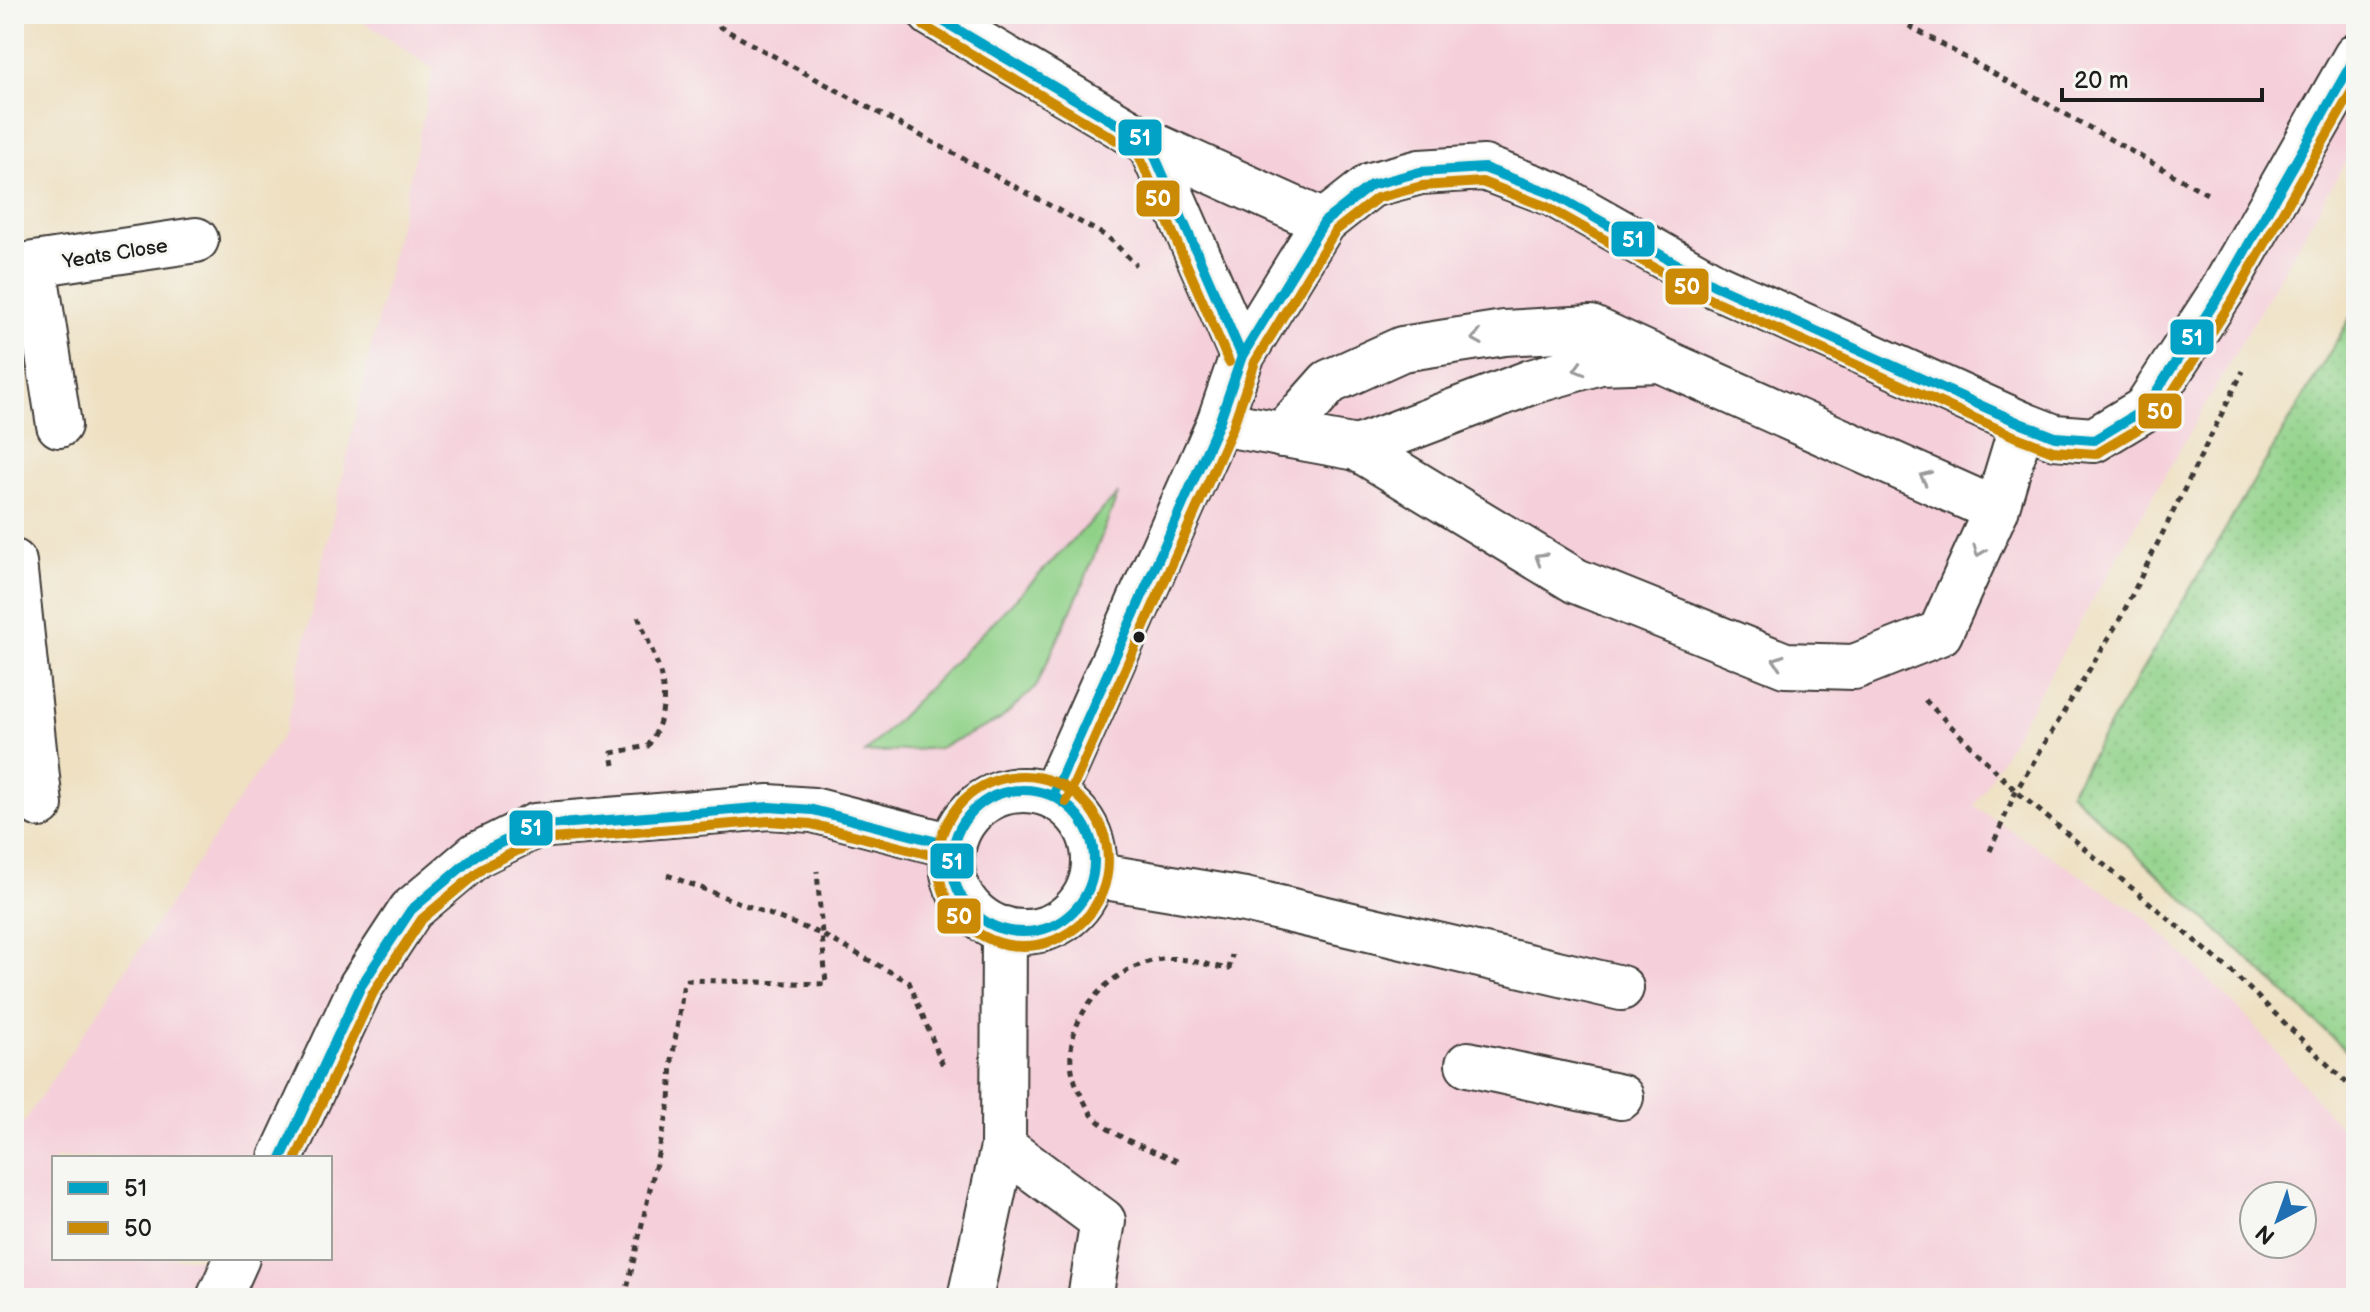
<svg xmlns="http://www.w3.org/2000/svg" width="2370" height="1312" font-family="'Balsamiq Sans',sans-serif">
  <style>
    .built { fill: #f5cfda; fill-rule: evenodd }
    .grass { fill: #90d188; stroke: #567652; stroke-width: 2 }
    .park { fill: url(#park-dots); stroke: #567652; stroke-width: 2 }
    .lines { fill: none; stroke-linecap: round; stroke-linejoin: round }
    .minor-casing { stroke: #3c3935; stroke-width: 48 }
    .path { stroke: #3c3935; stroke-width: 5; stroke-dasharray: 6 6; stroke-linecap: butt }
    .minor { stroke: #fff; stroke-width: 44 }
    .bus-1-casing { stroke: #f6f6f2; stroke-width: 16 }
    .bus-2-casing { stroke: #f6f6f2; stroke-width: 16 }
    .bus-1 { stroke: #01a2c5; stroke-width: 10 }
    .bus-2 { stroke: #cb8a06; stroke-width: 10 }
    .oneway { stroke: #999 }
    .bus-dot { fill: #1c1c1c; stroke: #f6f6f2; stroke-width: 3 }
    .labels { text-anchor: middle; stroke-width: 6; stroke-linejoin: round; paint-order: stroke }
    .street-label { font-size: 20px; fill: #1c1c1c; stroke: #f6f6f2 }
    .line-badge { stroke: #f6f6f2; stroke-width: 3 }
    .badge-label { font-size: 22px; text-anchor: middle; font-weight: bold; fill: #fff }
  </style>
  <defs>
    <pattern id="park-dots" width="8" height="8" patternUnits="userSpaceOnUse" patternTransform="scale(2)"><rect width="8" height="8" fill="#90d188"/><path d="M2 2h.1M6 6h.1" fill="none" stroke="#7cb375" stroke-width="1.8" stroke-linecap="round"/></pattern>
  </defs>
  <rect width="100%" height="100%" fill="#f6f6f2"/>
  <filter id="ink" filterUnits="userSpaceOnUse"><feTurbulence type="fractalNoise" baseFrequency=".0125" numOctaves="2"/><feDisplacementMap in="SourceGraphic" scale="16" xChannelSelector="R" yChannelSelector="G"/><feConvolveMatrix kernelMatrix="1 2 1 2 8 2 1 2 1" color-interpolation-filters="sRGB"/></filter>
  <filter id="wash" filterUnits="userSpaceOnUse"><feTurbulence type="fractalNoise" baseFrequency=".006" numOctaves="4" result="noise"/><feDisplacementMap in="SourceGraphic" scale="32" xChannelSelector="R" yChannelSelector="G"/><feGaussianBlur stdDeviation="1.8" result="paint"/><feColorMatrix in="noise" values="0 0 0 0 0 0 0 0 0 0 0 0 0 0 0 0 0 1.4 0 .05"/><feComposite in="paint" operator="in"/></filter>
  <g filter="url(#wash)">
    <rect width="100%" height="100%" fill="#eee0c1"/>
    <path class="built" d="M352 14H2356V144L1974 806 2146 918 2246 1016 2356 1146V1298H14V1137L285 731 434 69ZM54 1158H330V1258H54ZM2254 1196H2302V1244H2254Z"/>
    <path class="grass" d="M1118 494 1083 584 1036 687 1000 720 939 748 865 753Z"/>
    <path class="park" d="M2356 308V1060L2070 792Z"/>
  </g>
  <g filter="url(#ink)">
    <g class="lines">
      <defs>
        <g id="minor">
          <path d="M931 14 1149 143 1324 222"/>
          <path d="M1149 143 1242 356"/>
          <path d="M34 265 59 425"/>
          <path d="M14 267 196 240"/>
          <path d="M1219 423 1357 448 1576 581 1785 665 1854 667 1940 633 1996 510 2022 424"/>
          <path d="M1282 435 1329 382 1402 349 1504 333 1591 328 1654 357"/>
          <path d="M1357 448 1531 382 1600 362 1660 360 1996 510"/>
          <path d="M14 562 40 805"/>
          <circle cx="1023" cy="861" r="71"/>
          <path d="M1053 796 1219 423 1242 356 1324 222 1371 185 1420 172 1484 168 1553 194 1714 285 2022 424 2055 437 2094 440 2145 409 2222 291 2356 56"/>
          <path d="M1093 875 1245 900 1621 988"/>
          <path d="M1468 1064 1621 1097"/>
          <path d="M1003 1147 1103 1221 1090 1298"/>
          <path d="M281 1158 361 986 411 910 476 855 535 826 769 807 813 810 953 846"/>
          <path d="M219 1298 237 1258"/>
          <path d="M970 1298 1003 1147 1004 929"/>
        </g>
      </defs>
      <use href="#minor" class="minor-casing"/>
      <g class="path">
        <path d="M716 14 720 27 1108 237 1136 265"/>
        <path d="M1888 14 2209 195"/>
        <path d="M1925 700 2016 791 2231 971 2356 1092"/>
        <path d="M614 765 612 753 648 746C679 698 657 664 638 616"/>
        <path d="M1990 851 2016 791 2120 619 2243 371"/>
        <path d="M667 875 821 934 909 982 944 1068"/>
        <path d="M1177 1161C1150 1149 1118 1140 1096 1119 1089 1113 1085 1102 1080 1093 1049 1034 1101 968 1162 959 1182 956 1209 966 1229 969L1232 955"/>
        <path d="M625 1298 670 1102 672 1060 684 983 687 980 826 984 817 871"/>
      </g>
      <use href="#minor" class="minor"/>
      <defs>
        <g id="bus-1">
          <path d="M931 14 1149 143 1242 356"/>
          <circle cx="1023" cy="861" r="71"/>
          <path d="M1053 796 1219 423 1242 356 1324 222 1371 185 1420 172 1484 168 1553 194 1714 285 2022 424 2055 437 2094 440 2145 409 2222 291 2356 56"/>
          <path d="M281 1158 361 986 411 910 476 855 535 826 769 807 813 810 953 846"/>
        </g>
        <g id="bus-2">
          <path d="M924 26 1138 153 1229 362"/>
          <circle cx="1023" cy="861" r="85"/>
          <path d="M1066 802 1232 429 1255 362 1335 231 1377 198 1422 186 1482 182 1547 207 1708 298 2016 437 2053 451 2096 454 2155 419 2234 298 2356 84"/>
          <path d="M296 1158 373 993 422 919 484 867 539 840 769 821 811 824 950 860"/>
        </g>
      </defs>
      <use href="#bus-1" class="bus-1-casing"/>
      <use href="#bus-2" class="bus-2-casing"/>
      <use href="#bus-1" class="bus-1"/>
      <use href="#bus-2" class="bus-2"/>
    </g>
    <defs><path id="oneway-chevron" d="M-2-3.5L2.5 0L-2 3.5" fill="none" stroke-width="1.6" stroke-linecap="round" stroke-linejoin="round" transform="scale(2)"/></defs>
    <g class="oneway">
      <use href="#oneway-chevron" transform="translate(1477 338) rotate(171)"/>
      <use href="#oneway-chevron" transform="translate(1579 369) rotate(164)"/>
      <use href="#oneway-chevron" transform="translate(1925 477) rotate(-156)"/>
      <use href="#oneway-chevron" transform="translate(1979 551) rotate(112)"/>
      <use href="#oneway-chevron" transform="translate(1540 558) rotate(-148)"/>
      <use href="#oneway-chevron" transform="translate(1778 661) rotate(-163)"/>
    </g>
  </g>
  <circle class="bus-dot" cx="1139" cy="637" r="7"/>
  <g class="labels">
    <g class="street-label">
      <text transform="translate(115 253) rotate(-9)" y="7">Yeats Close</text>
    </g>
  </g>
  <g class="line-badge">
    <rect x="1117" y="118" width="46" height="39" rx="8" fill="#01a2c5"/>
    <rect x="1135" y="179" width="46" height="39" rx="8" fill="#cb8a06"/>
    <rect x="1610" y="220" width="46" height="38" rx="8" fill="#01a2c5"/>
    <rect x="1664" y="267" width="46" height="39" rx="8" fill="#cb8a06"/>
    <rect x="2169" y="318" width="46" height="38" rx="8" fill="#01a2c5"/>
    <rect x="2137" y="392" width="46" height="38" rx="8" fill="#cb8a06"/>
    <rect x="508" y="809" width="46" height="38" rx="8" fill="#01a2c5"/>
    <rect x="929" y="842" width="46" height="38" rx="8" fill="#01a2c5"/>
    <rect x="936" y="897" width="46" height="38" rx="8" fill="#cb8a06"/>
  </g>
  <g class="badge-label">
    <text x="1140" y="145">51</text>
    <text x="1158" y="206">50</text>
    <text x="1633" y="247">51</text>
    <text x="1687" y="294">50</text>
    <text x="2192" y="345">51</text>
    <text x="2160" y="419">50</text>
    <text x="531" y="835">51</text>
    <text x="952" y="869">51</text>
    <text x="959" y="924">50</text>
  </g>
  <rect width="2370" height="1312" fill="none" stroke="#f6f6f2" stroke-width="48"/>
  <rect x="52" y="1156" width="280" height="104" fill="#f6f6f2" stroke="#9f9f9c" stroke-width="2"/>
  <rect x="68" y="1182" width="40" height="12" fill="#01a2c5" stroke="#9f9f9c" stroke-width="2"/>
  <text x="124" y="1196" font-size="24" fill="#1c1c1c">51</text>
  <rect x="68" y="1222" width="40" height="12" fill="#cb8a06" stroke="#9f9f9c" stroke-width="2"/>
  <text x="124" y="1236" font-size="24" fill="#1c1c1c">50</text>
  <g transform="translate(2278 1220) rotate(221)"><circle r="38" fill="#f6f6f2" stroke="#9f9f9c" stroke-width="2"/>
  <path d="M0-6L14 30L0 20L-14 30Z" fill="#1f6fb2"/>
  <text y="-12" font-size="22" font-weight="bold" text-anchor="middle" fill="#1c1c1c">N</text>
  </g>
  <path d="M2062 88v12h200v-12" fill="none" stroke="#1c1c1c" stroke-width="4"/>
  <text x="2074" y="88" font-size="24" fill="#1c1c1c" stroke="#f6f6f2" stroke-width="6" paint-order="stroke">20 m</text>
</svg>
